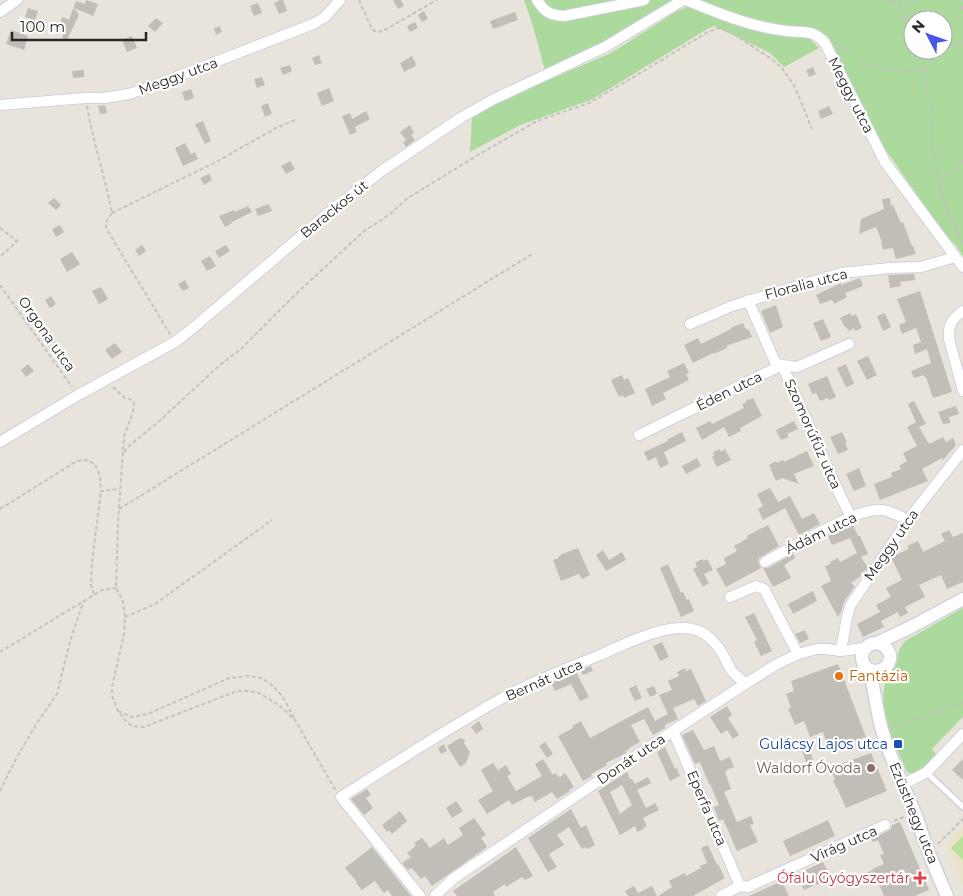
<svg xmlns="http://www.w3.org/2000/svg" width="963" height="896" font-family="Montserrat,sans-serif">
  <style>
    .education { fill: #e9e3cb }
    .green { fill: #abda9c; fill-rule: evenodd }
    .pitch { fill: #bae199 }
    .building { fill: #c1beb7; fill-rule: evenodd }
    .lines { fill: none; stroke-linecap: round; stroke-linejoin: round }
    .service-casing { stroke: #d0d1df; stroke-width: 8 }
    .minor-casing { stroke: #d0d1df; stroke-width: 12 }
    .tertiary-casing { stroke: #d0d1df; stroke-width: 15 }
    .path { stroke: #c3c3c3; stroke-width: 2; stroke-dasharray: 4 2.5; stroke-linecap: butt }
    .service { stroke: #fff; stroke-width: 5 }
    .minor { stroke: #fff; stroke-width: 10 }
    .tertiary { stroke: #fff; stroke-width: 12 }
    .food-dot { fill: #e8710a; stroke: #fff; stroke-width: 2 }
    .transit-dot { fill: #1a4fb4; stroke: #fff; stroke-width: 2 }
    .education-dot { fill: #8d6e63; stroke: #fff; stroke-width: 2 }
    .health-dot { fill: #e0444e; stroke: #fff; stroke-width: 2 }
    .labels { text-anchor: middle; stroke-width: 4.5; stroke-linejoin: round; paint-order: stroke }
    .street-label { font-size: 14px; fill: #282828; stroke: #fff }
    .food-label { font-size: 14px; fill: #c56008; stroke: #fff; text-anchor: start }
    .transit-label { font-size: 14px; fill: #164399; stroke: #fff; text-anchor: end }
    .education-label { font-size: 14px; fill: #785e54; stroke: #fff; text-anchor: end }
    .health-label { font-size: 14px; fill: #be3a42; stroke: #fff; text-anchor: end }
  </style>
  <rect width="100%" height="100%" fill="#e9e4db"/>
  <path class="education" d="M963 826V884L945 845Z"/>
  <g class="green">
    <path d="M524 0H963V256L955 244 945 235 878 139 828 36 776 33 809 38 819 48 784 67 770 53 714 26 709 28 591 100 520 125 470 152 472 116 546 81 611 53 677 11 687 7 668 3 600 46 545 71 533 26ZM913 20H943V50H913Z"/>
    <path d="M963 608V717L932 749 936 754 918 772 913 774 907 772C895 744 878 714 885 683 887 675 893 669 896 662 899 652 898 649 905 641Z"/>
  </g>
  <path class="pitch" d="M963 836V860L951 848Z"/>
  <g class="building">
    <path d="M86 0 98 4 93 16 74 8 79 15 67 40 62 38 66 27 60 24 62 17 69 20 76 1 85 4Z"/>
    <path d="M280 0H283L287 11 279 14 274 3Z"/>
    <path d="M393 0H401L404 6 398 9Z"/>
    <path d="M258 3 262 13 254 16 250 6Z"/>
    <path d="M28 8 38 11 35 20 25 17Z"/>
    <path d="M424 11 428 19 422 22 418 15Z"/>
    <path d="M515 12 518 20 493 29 490 21Z"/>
    <path d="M156 18 163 23 155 32 148 26Z"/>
    <path d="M415 22 418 28 410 32 407 26Z"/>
    <path d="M220 26 222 32 216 35 214 28Z"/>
    <path d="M11 30 28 36 24 50 6 44Z"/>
    <path d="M132 36 137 48 127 52 122 40Z"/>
    <path d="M319 55 322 63 315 65 312 58Z"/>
    <path d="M412 56 416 64 415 65 416 66 404 72 400 63Z"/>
    <path d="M290 65 292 71 283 75 280 68Z"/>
    <path d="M813 67 816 74 809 77 806 70Z"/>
    <path d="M84 70V77L73 78 72 71Z"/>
    <path d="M262 77 265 85 257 88 254 79Z"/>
    <path d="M329 88 334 101 322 106 317 93Z"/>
    <path d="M191 89 194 98 185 101 182 92Z"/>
    <path d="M268 103 272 114 265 117 261 106Z"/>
    <path d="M105 105 107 113 100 114 98 106Z"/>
    <path d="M829 106 833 114 821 119 818 111Z"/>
    <path d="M366 111 370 119 355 127 357 132 350 135 342 116 350 113 352 119Z"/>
    <path d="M203 121 211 141 205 144 195 124Z"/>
    <path d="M410 125 414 133 411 135 415 140 406 147 403 142 406 140 400 132Z"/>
    <path d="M185 143 191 154 195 152 198 159 183 166 175 148Z"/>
    <path d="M290 161 295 169 286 174 281 166Z"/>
    <path d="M209 174 212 180 204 185 200 178Z"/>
    <path d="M54 198 61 205 56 210 48 203Z"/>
    <path d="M890 198 891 206 893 205 901 223 903 222 912 246H913L916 254 896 259 893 248 890 249V248L883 250 881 243 882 242 876 227 859 234 861 219 884 209 882 199Z"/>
    <path d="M269 204 272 211 258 216 255 209Z"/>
    <path d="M248 206 252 212 232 222V223L225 227 219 216 234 210 235 212Z"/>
    <path d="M60 225 64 232 56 237 52 229Z"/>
    <path d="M142 245 146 251 139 256 135 250Z"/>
    <path d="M226 245 230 251 219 258 215 251Z"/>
    <path d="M72 252 80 264 67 272 60 259Z"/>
    <path d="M210 256 216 266 207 271 201 261Z"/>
    <path d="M914 274 915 280 900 282 901 286 890 288 888 275Z"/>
    <path d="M860 278 863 286 845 293 847 297 834 304 832 300 820 304 816 295 841 283V285Z"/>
    <path d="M185 280 189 288 183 291 178 284Z"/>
    <path d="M101 287 108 299 99 304 92 291Z"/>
    <path d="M920 291 952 392 933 398 926 377 925 378 924 375 914 378 911 371 931 363 927 349 915 354 913 345 921 342 916 328 902 334 899 325 906 322 897 299Z"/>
    <path d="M51 296 56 304 50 308 45 300Z"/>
    <path d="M776 305 783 327 770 333 761 311Z"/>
    <path d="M850 313 852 316 856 314 862 328 855 331 854 328 849 331 846 327H845L840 318Z"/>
    <path d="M885 313 891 327 883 331 877 316Z"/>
    <path d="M823 319 831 337 821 341 813 323Z"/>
    <path d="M743 323 745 328H746L747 330H749L752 337 726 346 727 348 714 354 713 353 693 363 684 345 698 338 701 344 731 329 730 328Z"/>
    <path d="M115 343 122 352 112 359 105 350Z"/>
    <path d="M868 356 877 375 867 380 857 361Z"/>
    <path d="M684 363 689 373 686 374 689 380 663 393 666 399 652 406 645 389 670 377 667 371Z"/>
    <path d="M28 364 34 371 26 377 21 370Z"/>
    <path d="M846 364 854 384 846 387 837 368Z"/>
    <path d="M622 375 624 380 628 378 635 393 624 398 623 395 619 397 611 380Z"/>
    <path d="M827 376 836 397 829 400 828 398 820 401 816 393 812 394 808 384Z"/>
    <path d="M753 398 762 416 740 428 741 431 729 437 724 427 702 440 696 428 710 421 712 424 744 408 742 404 746 402 747 399 749 400Z"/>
    <path d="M914 401 926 424 919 427 929 444 943 437 946 442 953 438 956 445 943 460 942 458 922 469 928 481 880 500 874 484 892 477 891 473 901 469 899 466 907 461 903 453 917 446 907 427 916 422 908 404Z"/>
    <path d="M956 406 959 414 949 417 950 423 943 424 938 412Z"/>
    <path d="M794 421 798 429 787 434 789 437 781 440 776 430Z"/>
    <path d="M682 432 686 441 664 452 669 464 660 468 656 457 648 461 644 452 668 441 667 440Z"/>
    <path d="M842 432 847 442 845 443 848 450 838 454 830 437Z"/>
    <path d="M720 449 721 452 725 449 731 460 717 467 712 457 714 455 713 452Z"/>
    <path d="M807 451 814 466 794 474 799 484 782 478 776 481 769 465 776 461 777 463 783 460 784 462Z"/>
    <path d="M697 458 701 466 686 474 682 466Z"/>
    <path d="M859 468 866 486 854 491 846 474Z"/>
    <path d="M770 488 778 502 790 496 802 519 814 513 820 524 799 535 785 508 763 520 758 509 763 506 757 494Z"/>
    <path d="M768 525 779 546 759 558 758 562 761 568 726 587 716 569 726 564 724 558 737 551 734 546 748 538 747 536Z"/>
    <path d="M853 525 858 536H860L868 554 861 557 868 568 866 570 860 574 861 576 851 583 855 586 844 602 841 612 838 617 821 586 831 581 825 566 831 564 830 562 838 558 840 562 857 553 850 538 832 545 828 536Z"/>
    <path d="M949 530 953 537 963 533V582L947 589 941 575 919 585 925 597 905 607 908 613 900 617 898 612 881 621 884 627 863 637 857 624 880 612 876 605 891 597 886 588 902 580 891 557 909 549 907 546 918 541 923 552 945 541 941 534Z"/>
    <path d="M578 548 590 575 582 579 579 574 561 581 553 560 559 558 558 557 562 554Z"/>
    <path d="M603 550 609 560 622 552 626 560 606 571 596 555Z"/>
    <path d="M793 554 795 558 784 565 791 578 773 587 763 568H768Z"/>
    <path d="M702 559 703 561 707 559 713 570 704 574 709 583 703 587 693 569 697 567 695 563Z"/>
    <path d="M668 564 681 593 683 592 687 600 689 599 694 611 681 617 660 568Z"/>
    <path d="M813 591 817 601 793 614 788 604Z"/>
    <path d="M754 613 772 651 761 656 754 642 757 640 745 617Z"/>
    <path d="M805 630 809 639 800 643 795 634Z"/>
    <path d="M662 642 669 657 660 661 653 646Z"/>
    <path d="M838 664 866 737 829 750 823 732 810 737 804 721 795 725 788 709 791 708 786 694 794 691 791 681Z"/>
    <path d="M591 666 593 671 583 675 581 670Z"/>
    <path d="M685 668 686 671 691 669 706 701 698 706 694 699 673 708 678 719 665 725V728L653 735 644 719 631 725 640 742 629 748 630 749 625 751 626 753 606 763 607 765 591 774 592 776 583 781 558 736 573 728 572 726 581 721 590 738 648 707 655 721 668 714 659 695 672 690 668 681 679 676 677 672Z"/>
    <path d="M576 672 589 697 580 701 571 684 555 691 551 683 563 678 564 679Z"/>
    <path d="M636 685 642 698 635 701 629 689Z"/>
    <path d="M654 686 657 694 650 697 646 689Z"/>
    <path d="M727 706 732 715 728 718 739 735 733 739 727 730 721 734 710 717Z"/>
    <path d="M479 721 483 729 476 734 471 727Z"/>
    <path d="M693 730 704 750 714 746 720 761 730 757 734 767 726 770 727 771 725 772 731 789 724 792 737 822 751 816 754 824 750 825 758 842 737 851 723 819 719 821 714 807 719 805 710 784H709L700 762 695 764 682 735Z"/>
    <path d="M460 738 465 740 464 743 470 752 466 763 460 767 447 746Z"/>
    <path d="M545 742 553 754 547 758 539 746Z"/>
    <path d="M444 744 447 751 441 754 438 748Z"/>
    <path d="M665 747 675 769 677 768 680 776 670 781 657 752Z"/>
    <path d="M809 749 815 765 808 768 802 751Z"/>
    <path d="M871 753 887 791 846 808 837 788H836L833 780 835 779 830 768Z"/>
    <path d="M543 759 553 775 556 773 558 777 559 776 560 777 565 773 574 787 569 790 570 791 557 799 552 792 535 802 532 796 530 797 529 796 512 805 509 800 487 814 478 800 493 791 481 770 493 763 498 770 506 765 511 774 507 776 516 791 542 776 535 764Z"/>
    <path d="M963 759V780L952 770Z"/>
    <path d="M627 772 630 779H632L635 784 648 777 651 783 637 790 646 808 655 803 659 810 643 818 647 826 643 828 644 829 637 832 635 826 620 835 598 791ZM622 785 632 805 620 814 610 792Z"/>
    <path d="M367 789 371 795 366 798 373 808 364 815 351 799Z"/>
    <path d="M456 801 463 811 452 818 446 808Z"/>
    <path d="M571 809 581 828 586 825 595 845 587 849 586 847 582 849 569 827 557 835 564 845 549 854 557 867 548 872 528 838Z"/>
    <path d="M400 811 407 821 392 834 389 830 387 832 382 825Z"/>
    <path d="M474 818 486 835 481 838 487 847 432 886 425 876 421 879 412 868 408 870 402 863 411 857 407 853 416 846 414 843 422 838 430 848 444 838 448 845 463 835 459 828Z"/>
    <path d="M828 820 835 836 790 856 783 841Z"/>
    <path d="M900 822 929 890 915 896H884L876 877 866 881 863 874 873 870 872 869 884 864 880 855 884 854 878 840 873 842 871 839 888 831 891 829 892 825Z"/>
    <path d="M708 845 717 865 718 864 725 878 693 896H658L672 887 669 881 685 873 686 876 701 868 700 866 707 863 701 848Z"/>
    <path d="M372 847 411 896H392L388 890 384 893 375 881 362 890 356 883 357 882 345 868Z"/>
    <path d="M516 847 533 876 525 880 522 877 506 887 505 884 493 892 495 896H457L453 891Z"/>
    <path d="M823 862 831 878 804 890 797 874Z"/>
    <path d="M782 881 789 896H749Z"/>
    <path d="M634 886 638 893 652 886 657 896H628L625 891Z"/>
  </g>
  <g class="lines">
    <defs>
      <path id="service" d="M927 773 963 807"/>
      <g id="minor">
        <path d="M537 0C544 12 550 15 564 16L644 0"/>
        <path d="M686 0C718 13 751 27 786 31 803 33 813 29 825 43L885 162 963 267"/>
        <path d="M0 12 17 0"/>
        <path d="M0 105 85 98H104L129 94 156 85 313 24 325 17 340 0"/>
        <path d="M748 300 776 364 782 365 840 495 851 517"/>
        <path d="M963 311C951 320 948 325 949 339L963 391"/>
        <path d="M690 324 732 306 841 273 890 268 921 267 955 257"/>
        <path d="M639 435 782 365 797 367 849 344"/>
        <path d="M0 442 78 395 175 342 193 328 334 208 383 170 462 117 492 100 605 47 683 0"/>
        <path d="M765 562C788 549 811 536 834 525 849 518 866 509 882 510 891 511 900 516 908 520"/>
        <path d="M730 597 756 586 764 589 798 654"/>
        <path d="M840 651 843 640 846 622 850 606 908 520 963 450"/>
        <path d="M673 731 740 886"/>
        <path d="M902 785 927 772 963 734"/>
        <path d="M420 896 341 797C393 764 445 730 499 700 531 682 566 669 600 655 625 644 674 618 701 632 709 636 718 646 722 653 726 659 728 665 731 670 735 675 741 679 745 684"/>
        <path d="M435 896 454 878 673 731 745 684 777 664 798 654 817 649H827L840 651 865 648"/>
        <path d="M721 896 740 886 748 887 754 884 885 825"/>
      </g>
      <g id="tertiary">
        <path d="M877 643 911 627 963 599"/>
        <path d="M864 666C879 680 899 661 886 648 884 645 880 644 876 643 868 643 862 650 862 657 862 666 869 674 872 682 876 698 877 714 882 730 890 758 903 785 914 811 919 823 922 835 927 847 933 864 940 880 947 896"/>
      </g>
    </defs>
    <use href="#service" class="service-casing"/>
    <use href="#minor" class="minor-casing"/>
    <use href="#tertiary" class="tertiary-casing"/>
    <g class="path">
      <path d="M359 0 372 29C376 33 378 32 383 31L437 0"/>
      <path d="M885 0 901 4 918 0"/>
      <path d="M960 0V4L963 10"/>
      <path d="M901 4V12L902 17 916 20"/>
      <path d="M835 43 847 50 859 60 876 67 909 71 914 69H925L930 66 934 60 935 50"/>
      <path d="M943 46C946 45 948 46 952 45 957 44 957 43 963 44"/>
      <path d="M925 69 926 75V86L932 104 933 115 931 142 940 182 942 194 945 205 963 244"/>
      <path d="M87 106C93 142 105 177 112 213L107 220 106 228 170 334"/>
      <path d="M941 181 963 160"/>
      <path d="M112 213 218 161 276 128 297 119"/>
      <path d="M0 228 17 241 0 257"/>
      <path d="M0 285 72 387"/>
      <path d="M113 387 125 398 130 399 134 403C134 415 127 425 124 437L118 522 116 588 123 601 125 617 124 634 112 687V696L118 711 126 721 132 726 144 727 237 691H248L259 693 280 706 295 720 336 791"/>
      <path d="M124 452 130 445 156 424 220 365 242 348 299 291 363 232 390 214 408 198 478 155 537 121 589 103 627 81 706 33 718 28 729 31 773 60 782 68 795 87 812 129"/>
      <path d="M0 509 77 461 86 460 95 464 100 476 101 491 120 489"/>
      <path d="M119 509 534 253"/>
      <path d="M94 594 91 585 92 562 101 491"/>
      <path d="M125 617 155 604 272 520"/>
      <path d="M0 652 102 590 116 588"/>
      <path d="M118 711 132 717 148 714 229 678 249 676 262 678 273 686 283 697 294 718"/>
      <path d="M891 728 963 703"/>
      <path d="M0 791 18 755 37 723 57 694 71 638 84 600"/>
      <path d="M894 821 906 816"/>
      <path d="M938 844 963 819"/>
    </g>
    <use href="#service" class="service"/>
    <use href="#minor" class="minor"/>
    <use href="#tertiary" class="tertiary"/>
  </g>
  <circle class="food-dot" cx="839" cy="676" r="5"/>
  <rect class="transit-dot" x="893" y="739" width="10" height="10" rx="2.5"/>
  <circle class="education-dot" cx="871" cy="768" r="5"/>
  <path class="health-dot" d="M917.5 870.5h5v5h5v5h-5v5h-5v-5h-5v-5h5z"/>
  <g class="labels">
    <g class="street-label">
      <text transform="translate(178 76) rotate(-20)" y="5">Meggy utca</text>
      <text transform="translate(851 95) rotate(63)" y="5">Meggy utca</text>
      <text transform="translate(334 209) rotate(-39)" y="5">Barackos út</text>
      <text transform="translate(806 284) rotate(-15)" y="5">Floralia utca</text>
      <text transform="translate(47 334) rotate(55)" y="5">Orgona utca</text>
      <text transform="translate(729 391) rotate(-26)" y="5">Éden utca</text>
      <text transform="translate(813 434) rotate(66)" y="5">Szomorúfűz utca</text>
      <text transform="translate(821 533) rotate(-26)" y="5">Ádám utca</text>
      <text transform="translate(891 545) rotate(-55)" y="5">Meggy utca</text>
      <text transform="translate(544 680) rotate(-24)" y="5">Bernát utca</text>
      <text transform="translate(631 759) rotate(-34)" y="5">Donát utca</text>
      <text transform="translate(707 808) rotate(67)" y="5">Eperfa utca</text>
      <text transform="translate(914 813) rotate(68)" y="5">Ezüsthegy utca</text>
      <text transform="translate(844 844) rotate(-24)" y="5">Virág utca</text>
    </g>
    <g class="food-label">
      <text x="849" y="681">Fantázia</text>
    </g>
    <g class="transit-label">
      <text x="888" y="749">Gulácsy Lajos utca</text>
    </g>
    <g class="education-label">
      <text x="861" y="773">Waldorf Óvoda</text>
    </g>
    <g class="health-label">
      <text x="910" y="883">Ófalu Gyógyszertár</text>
    </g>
  </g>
  <g transform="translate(928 35) rotate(311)"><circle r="24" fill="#ffffff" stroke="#a9a9a9"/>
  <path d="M0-4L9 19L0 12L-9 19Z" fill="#4a56e7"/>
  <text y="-8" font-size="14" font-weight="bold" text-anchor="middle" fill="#282828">N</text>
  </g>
  <path d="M12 32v8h134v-8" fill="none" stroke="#282828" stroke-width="2.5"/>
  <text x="20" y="32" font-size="15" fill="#282828" stroke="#ffffff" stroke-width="4" paint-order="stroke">100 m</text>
</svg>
